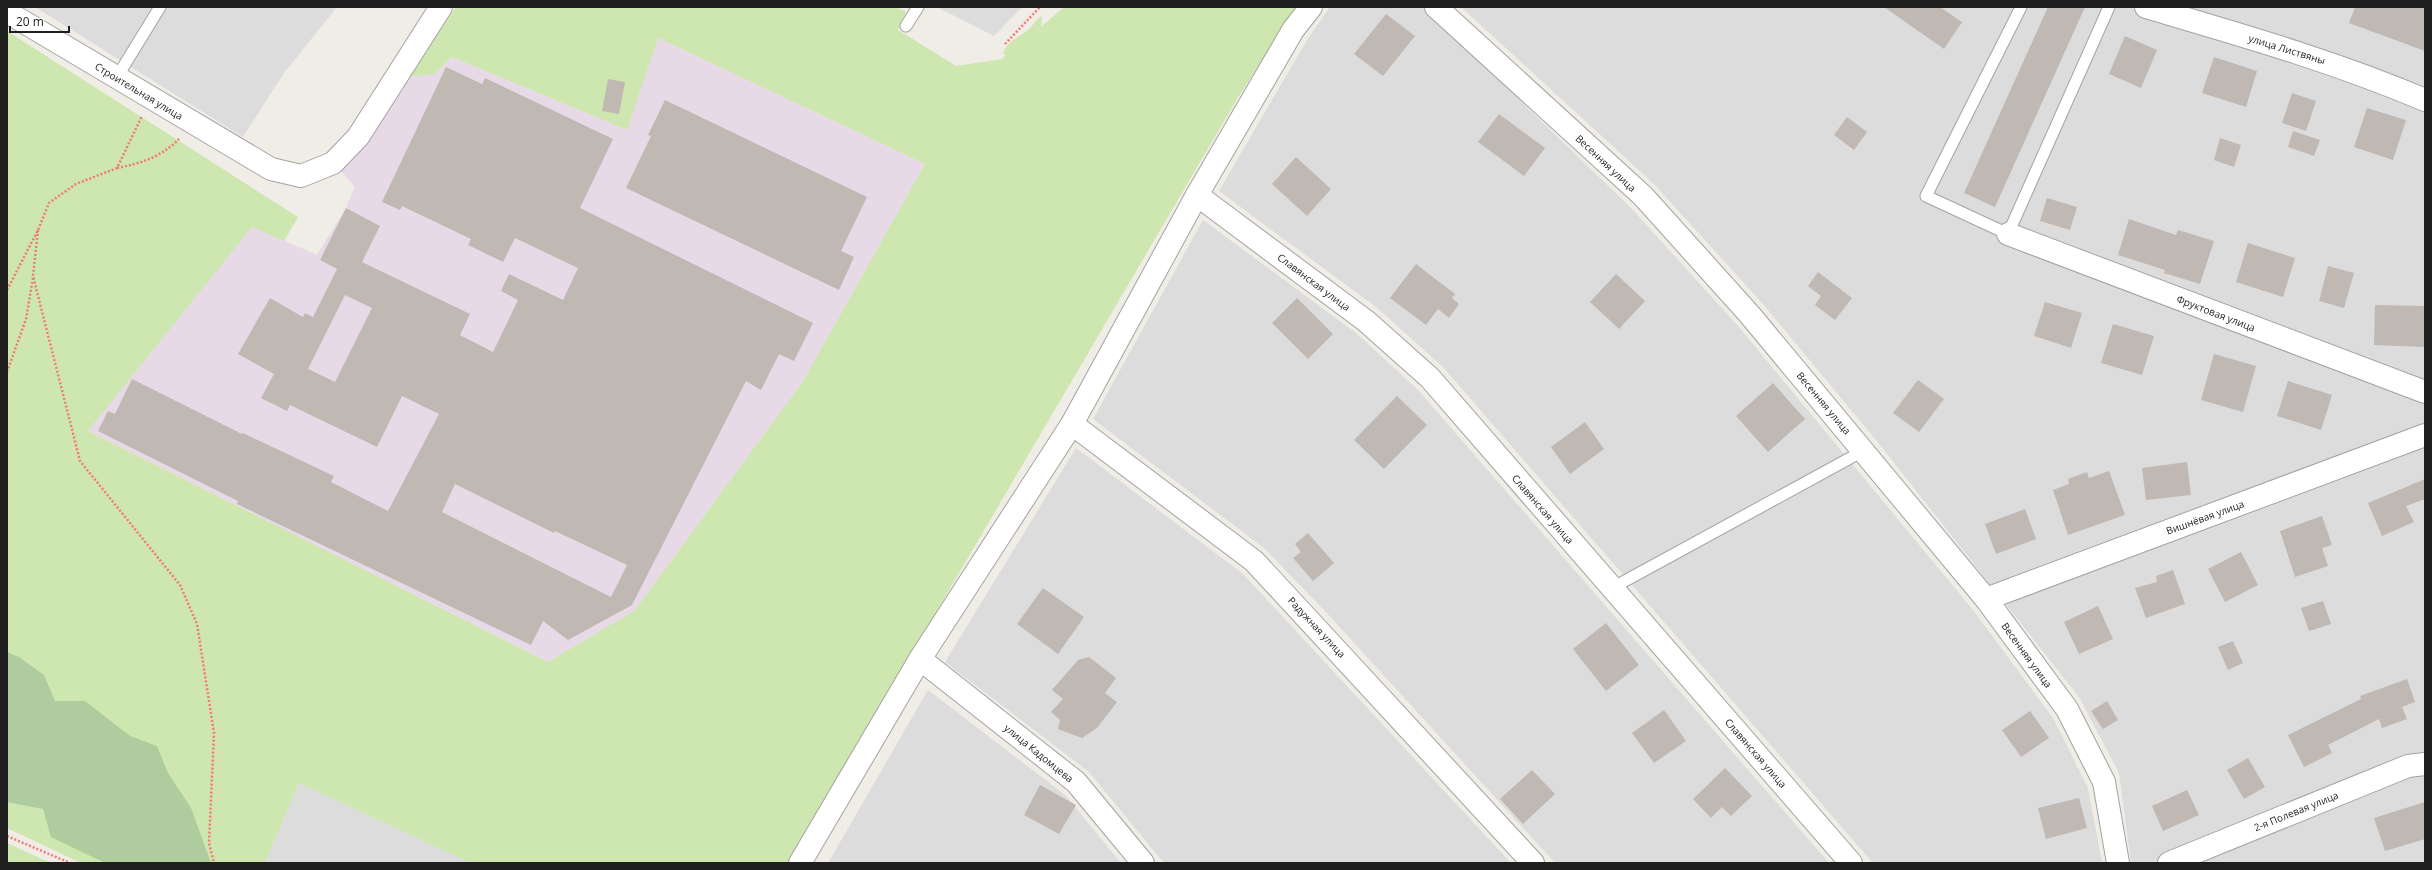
<svg xmlns="http://www.w3.org/2000/svg" width="2432" height="870" font-family="'Open Sans',sans-serif">
  <style>
    .residential { fill: #dddcdd }
    .industrial { fill: #e8d9e6 }
    .grass { fill: #cee6b0 }
    .forest { fill: #aecc9e }
    .building { fill: #c0b8b3; fill-rule: evenodd }
    .lines { fill: none; stroke-linecap: round; stroke-linejoin: round }
    .service-casing { stroke: #a3a3a3; stroke-width: 13 }
    .minor-casing { stroke: #a3a3a3; stroke-width: 24 }
    .path { stroke: #f27b75; stroke-width: 2.5; stroke-dasharray: 2 2; stroke-linecap: butt }
    .service { stroke: #fff; stroke-width: 11 }
    .minor { stroke: #fff; stroke-width: 22 }
    .labels { text-anchor: middle; stroke-width: 4; stroke-linejoin: round; paint-order: stroke }
    .street-label { font-size: 10px; fill: #1f1f1f; stroke: #fff }
  </style>
  <rect width="100%" height="100%" fill="#f0ece6"/>
  <g class="residential">
    <path d="M35 7H337L284 73 243 137Z"/>
    <path d="M937 7H1022L994 36Z"/>
    <path d="M1330 7H1423L1631 208 1738 326 1973 610 2053 718 2088 788 2102 863H1873L1443 367 1376 307 1219 191 1307 40Z"/>
    <path d="M1461 7H2425V863H2131L2119 773 2079 697 1876 440 1763 304 1654 184Z"/>
    <path d="M1203 220 1356 333 1418 390 1829 863H1555L1325 611 1264 548 1093 419Z"/>
    <path d="M1076 448 1243 574 1511 863H1164L1089 772 945 662Z"/>
    <path d="M928 690 1065 795 1121 863H828Z"/>
    <path d="M299 783 471 863H265Z"/>
  </g>
  <path class="industrial" d="M658 38 925 164 803 381 635 610 548 662 88 431 252 226 317 255 346 208 355 187 341 171 408 77 435 74 452 57 627 130Z"/>
  <g class="grass">
    <path d="M456 7H896L906 12 898 30 956 66 1002 59 1006 55 1003 54C1008 38 1020 38 1030 28 1034 24 1037 19 1041 16L1042 18 1041 27 1064 7H1297L1237 99 789 863H471L299 783 265 863H81L7 828V31L298 217 284 241 252 227 88 431 548 662 635 610 803 381 925 164 658 38 627 130 452 57 435 74 408 77Z"/>
    <path d="M7 843 51 863H7Z"/>
  </g>
  <path class="forest" d="M7 652 19 657 44 675 55 701H85L130 736 157 746 168 773 191 808 211 863H105L51 837 43 809 7 802Z"/>
  <g class="building">
    <path d="M1884 7H1940L1962 22 1944 49Z"/>
    <path d="M2048 7H2085L1995 207 1964 193Z"/>
    <path d="M2355 7H2425V51L2349 23Z"/>
    <path d="M1386 14 1415 36 1383 76 1354 54Z"/>
    <path d="M2125 36 2157 50 2141 88 2109 74Z"/>
    <path d="M2214 57 2257 71 2246 107 2202 93Z"/>
    <path d="M446 67 482 84 485 78 613 139 580 208 813 323 794 361 779 354 761 390 746 381 632 605 568 640 543 621 531 645 237 504 238 501 98 431 108 411 115 414 132 379 242 434 243 433 334 476 331 482 388 511 439 414 402 396 377 447 290 405 287 411 261 398 274 374 238 354 270 298 303 317 305 313 313 317 337 269 320 260 346 208 380 226 362 262 470 314 460 335 493 352 518 300 501 291 509 274 563 300 578 268 515 238 503 262 468 245 471 239 402 206 400 210 382 202ZM345 295 372 308 335 382 308 369ZM455 484 554 533 555 531 627 565 611 597 442 512Z"/>
    <path d="M608 79 625 82 619 114 602 111Z"/>
    <path d="M2292 93 2316 101 2306 131 2282 123Z"/>
    <path d="M665 100 867 197 841 251 854 257 839 290 626 188 651 136 648 135Z"/>
    <path d="M2367 108 2406 120 2393 160 2354 147Z"/>
    <path d="M1499 114 1545 148 1524 176 1478 142Z"/>
    <path d="M1847 117 1867 132 1854 150 1834 135Z"/>
    <path d="M2293 131 2320 140 2314 156 2288 147Z"/>
    <path d="M2220 138 2241 145 2234 167 2214 160Z"/>
    <path d="M1296 157 1331 189 1307 216 1272 184Z"/>
    <path d="M2047 198 2077 207 2070 230 2040 221Z"/>
    <path d="M2129 219 2176 235 2178 230 2214 241 2200 284 2164 273 2165 270 2118 255Z"/>
    <path d="M2248 243 2295 258 2283 297 2236 282Z"/>
    <path d="M1416 264 1455 294 1452 298 1459 304 1449 318 1438 309 1426 325 1390 298Z"/>
    <path d="M2328 266 2354 273 2344 308 2319 301Z"/>
    <path d="M1818 272 1852 298 1835 320 1815 305 1821 296 1808 286Z"/>
    <path d="M1616 274 1645 301 1619 329 1590 302Z"/>
    <path d="M1297 298 1333 334 1308 359 1272 323Z"/>
    <path d="M2045 302 2082 313 2071 348 2034 336Z"/>
    <path d="M2375 305 2425 306 2424 347 2374 345Z"/>
    <path d="M2113 324 2154 336 2142 375 2101 363Z"/>
    <path d="M2214 354 2256 366 2243 412 2201 400Z"/>
    <path d="M1918 380 1944 399 1919 432 1893 413Z"/>
    <path d="M2288 381 2332 395 2321 430 2277 416Z"/>
    <path d="M1773 383 1805 419 1768 452 1736 416Z"/>
    <path d="M1397 396 1427 425 1384 469 1354 440Z"/>
    <path d="M1585 422 1604 449 1570 474 1551 447Z"/>
    <path d="M2187 462 2191 495 2146 500 2142 468Z"/>
    <path d="M2109 471 2125 515 2068 535 2053 490 2069 484 2068 479 2087 472 2089 478Z"/>
    <path d="M2425 479V499L2406 506 2414 522 2382 536 2368 503Z"/>
    <path d="M2025 509 2036 539 1996 554 1985 524Z"/>
    <path d="M2322 516 2332 545 2322 548 2328 566 2295 577 2280 531Z"/>
    <path d="M1308 533 1334 563 1313 581 1293 558 1301 552 1295 544Z"/>
    <path d="M2241 552 2258 585 2225 602 2208 569Z"/>
    <path d="M2173 570 2185 604 2146 618 2135 588 2157 582 2156 576Z"/>
    <path d="M1043 588 1084 617 1058 654 1017 624Z"/>
    <path d="M2323 601 2331 624 2309 631 2301 608Z"/>
    <path d="M2098 606 2113 639 2079 654 2064 622Z"/>
    <path d="M1606 623 1639 665 1606 691 1573 649Z"/>
    <path d="M2233 641 2243 663 2228 670 2218 647Z"/>
    <path d="M1089 657 1116 678 1105 693 1117 702 1097 728 1082 738 1058 729 1060 720 1051 712 1063 699 1052 690 1078 660Z"/>
    <path d="M2407 679 2415 702 2402 707 2407 719 2382 728 2379 719 2328 745 2332 753 2304 767 2288 735 2361 699 2360 696Z"/>
    <path d="M2107 701 2118 720 2103 729 2091 711Z"/>
    <path d="M1664 710 1686 741 1654 763 1632 733Z"/>
    <path d="M2030 711 2049 738 2021 757 2002 730Z"/>
    <path d="M2248 758 2265 787 2244 799 2227 770Z"/>
    <path d="M1725 768 1752 796 1731 816 1722 807 1711 818 1693 799Z"/>
    <path d="M1532 770 1555 794 1523 824 1500 799Z"/>
    <path d="M1040 785 1076 805 1059 834 1024 815Z"/>
    <path d="M2187 790 2199 815 2163 831 2152 806Z"/>
    <path d="M2079 798 2087 828 2046 839 2038 808Z"/>
    <path d="M2425 802V839L2385 851 2374 818Z"/>
  </g>
  <g class="lines">
    <defs>
      <g id="service">
        <path d="M2021 7 1926 196 2008 234 2109 7"/>
        <path d="M906 26 918 7"/>
        <path d="M117 77 160 7"/>
        <path d="M1612 588 1863 451"/>
      </g>
      <g id="minor">
        <path d="M1436 7 1643 196 1750 315 1986 599 2067 709 2104 782 2118 863"/>
        <path d="M2146 7C2241 35 2333 61 2425 100"/>
        <path d="M7 12 271 169 301 176 333 163 358 137 441 7"/>
        <path d="M1197 195 1366 321 1430 378 1851 863"/>
        <path d="M2008 234 2425 392"/>
        <path d="M1072 424 1254 561 1533 863"/>
        <path d="M1986 599 2425 435"/>
        <path d="M920 659 1076 782 1143 863"/>
        <path d="M800 863 920 659 1072 424 1197 195 1293 30 1311 7"/>
        <path d="M2169 863 2408 766 2425 764"/>
      </g>
    </defs>
    <use href="#service" class="service-casing"/>
    <use href="#minor" class="minor-casing"/>
    <g class="path">
      <path d="M1005 44 1040 7"/>
      <path d="M117 168C142 163 161 157 179 139"/>
      <path d="M38 230 33 276 80 461 180 585 197 624 214 733 209 843 214 863"/>
      <path d="M7 290 38 230 49 203 76 184 117 168 142 116"/>
      <path d="M7 372 26 319 33 278"/>
      <path d="M7 836 70 863"/>
    </g>
    <use href="#service" class="service"/>
    <use href="#minor" class="minor"/>
  </g>
  <g class="labels">
    <g class="street-label">
      <text transform="translate(2287 49) rotate(17)" y="4">улица Листвяны</text>
      <text transform="translate(139 91) rotate(31)" y="4">Строительная улица</text>
      <text transform="translate(1606 163) rotate(43)" y="4">Весенняя улица</text>
      <text transform="translate(1314 282) rotate(37)" y="4">Славянская улица</text>
      <text transform="translate(2216 313) rotate(21)" y="4">Фруктовая улица</text>
      <text transform="translate(1824 403) rotate(50)" y="4">Весенняя улица</text>
      <text transform="translate(1543 509) rotate(49)" y="4">Славянская улица</text>
      <text transform="translate(2205 517) rotate(-20)" y="4">Вишнёвая улица</text>
      <text transform="translate(1317 627) rotate(47)" y="4">Радужная улица</text>
      <text transform="translate(2027 655) rotate(54)" y="4">Весенняя улица</text>
      <text transform="translate(1039 753) rotate(39)" y="4">улица Кадомцева</text>
      <text transform="translate(1756 753) rotate(49)" y="4">Славянская улица</text>
      <text transform="translate(2296 811) rotate(-22)" y="4">2-я Полевая улица</text>
    </g>
  </g>
  <rect width="2432" height="870" fill="none" stroke="#1f1f1f" stroke-width="16"/>
  <path d="M10 26v6h59v-6" fill="none" stroke="#1f1f1f" stroke-width="2"/>
  <text x="16" y="26" font-size="12" fill="#1f1f1f" stroke="#ffffff" stroke-width="3" paint-order="stroke">20 m</text>
</svg>
